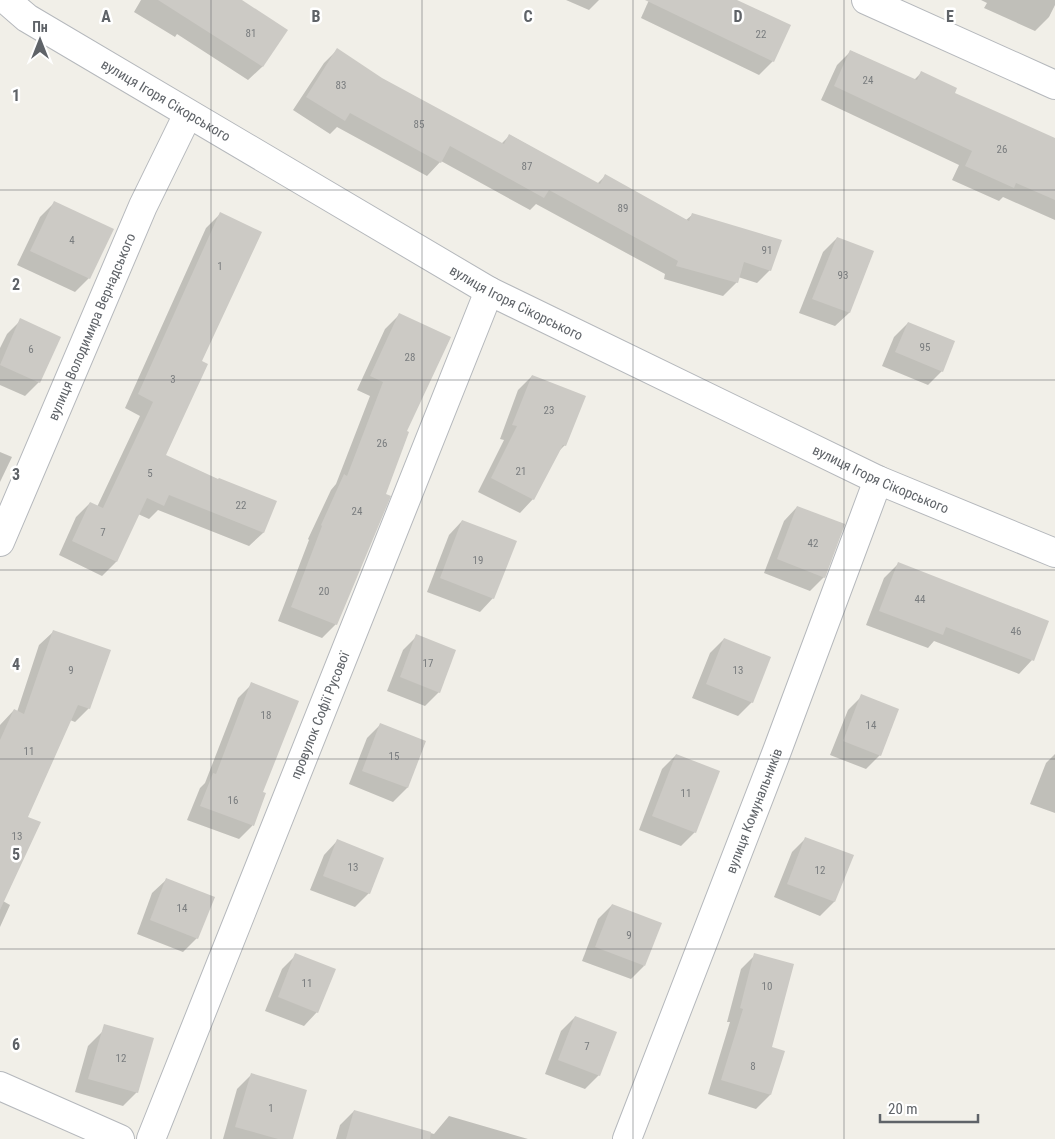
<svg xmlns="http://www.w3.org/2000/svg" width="1055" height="1139" font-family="'Roboto Condensed',sans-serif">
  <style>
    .shadow { fill: #0003 }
    .building { fill: #cccac5 }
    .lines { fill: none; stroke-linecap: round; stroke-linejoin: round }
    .minor-casing { stroke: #b5b8bc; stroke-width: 30 }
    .minor { stroke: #fff; stroke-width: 28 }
    .grid { fill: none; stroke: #5f6368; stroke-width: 1; stroke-opacity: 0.55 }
    .labels { text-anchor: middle; stroke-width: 5; stroke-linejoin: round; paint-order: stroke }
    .number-label { font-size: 11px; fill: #7a7d7f }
    .street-label { font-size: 14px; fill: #5f6368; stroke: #fff }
    .grid-label { font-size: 16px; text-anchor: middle; font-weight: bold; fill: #5f6368; stroke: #fff; stroke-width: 5; stroke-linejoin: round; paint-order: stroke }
  </style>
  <rect width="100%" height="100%" fill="#f1efe8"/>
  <g class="shadow">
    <path d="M141 0H239L286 30 262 67 248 80 177 34 175 37 134 12Z"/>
    <path d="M566 0H599L589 10Z"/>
    <path d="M649 0H734L773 61 759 75 641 18Z"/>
    <path d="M981 0H1055V5L1049 17 1035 31 984 8 987 3Z"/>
    <path d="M337 50 382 79 501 144 510 135 597 184 605 176 686 220 692 215 770 270 757 283 738 277 737 282 723 296 664 279 665 274 536 204 530 210 441 161 427 176 337 127 330 134 293 110 324 63Z"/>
    <path d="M851 51 914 80 921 73 953 93 1055 149V220L1003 197 999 201 952 180 959 165 821 100 837 65Z"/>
    <path d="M54 203 89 278 75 292 17 265 40 217Z"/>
    <path d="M220 214 200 361 164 456 218 480 275 502 263 533 249 546 158 510 149 519 138 514 116 562 102 576 59 555 76 517 90 503 97 507 140 416 125 408 206 228Z"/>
    <path d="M837 238 873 252 849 313 835 326 799 313 823 252Z"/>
    <path d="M399 315 405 432 336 624 322 638 278 621 309 540 308 539 331 490 336 484 370 396 357 390 385 329Z"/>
    <path d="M21 320 39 382 25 396 0 385V348L7 334Z"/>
    <path d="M908 323 942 371 928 385 882 366 894 337Z"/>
    <path d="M532 376 565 445 557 453 533 499 520 513 478 492 504 440 500 439 518 390Z"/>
    <path d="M0 452 12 457 0 482Z"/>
    <path d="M797 507 824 577 810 591 764 573 784 521Z"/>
    <path d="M462 521 493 598 480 612 427 592 449 535Z"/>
    <path d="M898 564 1032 660 1019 674 934 641 928 648 866 625 884 578Z"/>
    <path d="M53 632 89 708 75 722 70 720 27 817 3 901 10 905 0 927V725L14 710 17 712 39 645Z"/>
    <path d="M417 636 439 692 425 706 387 691 403 650Z"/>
    <path d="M724 639 752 702 738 716 692 698 710 653Z"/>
    <path d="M252 684 261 793 265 794 252 826 239 839 187 820 200 788 205 783 238 698Z"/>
    <path d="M862 696 880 755 866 769 830 755 848 710Z"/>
    <path d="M381 724 425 742 407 788 393 802 349 784 367 738Z"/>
    <path d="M1055 754V813L1030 804 1046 763Z"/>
    <path d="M676 755 695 832 681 846 639 830 662 769Z"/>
    <path d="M806 838 852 856 834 902 820 916 774 897 792 852Z"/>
    <path d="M337 841 369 893 355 907 310 890 324 855Z"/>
    <path d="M166 880 197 938 183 952 137 934 152 893Z"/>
    <path d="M612 905 644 966 631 979 582 961 598 919Z"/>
    <path d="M296 955 317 1012 304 1026 265 1011 282 969Z"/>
    <path d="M755 955 770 1048V1095L756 1109 708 1094 730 1022H727L741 969Z"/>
    <path d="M575 1017 599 1075 585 1089 545 1074 561 1031Z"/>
    <path d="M102 1032 137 1092 123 1106 75 1092 88 1046Z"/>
    <path d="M251 1075 292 1139H223L237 1089Z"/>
    <path d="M354 1111 434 1134 449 1116 528 1139H336L340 1125Z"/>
  </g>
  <g class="building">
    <path d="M158 0H242L288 30 263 67Z"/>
    <path d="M645 0H737L791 25 774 62Z"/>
    <path d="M337 48 382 78 504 144 509 134 600 184 605 174 689 221 692 213 782 240 771 271 744 262 738 283 676 266 678 261 549 190 544 198 450 146 441 163 350 113 345 121 306 97Z"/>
    <path d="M850 50 917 80 921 71 957 88 955 93 1055 138V200L1016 183 1014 188 965 166 972 151 834 86Z"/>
    <path d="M54 201 114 229 90 279 30 251Z"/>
    <path d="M220 212 262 232 202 361 208 364 166 455 218 479 219 478 277 501 264 533 169 495 164 506 147 498 117 562 72 541 90 502 103 508 153 402 138 394Z"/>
    <path d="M837 237 874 251 850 313 812 299Z"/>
    <path d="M399 313 451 337 407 431 409 432 386 494 391 496 337 625 291 607 322 526 321 525 344 474 347 476 383 382 370 376Z"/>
    <path d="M20 318 61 337 40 383 0 365Z"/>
    <path d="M908 322 955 341 943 372 895 352Z"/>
    <path d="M532 375 586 396 566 446 563 445 534 500 491 478 517 426 512 425Z"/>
    <path d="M797 506 845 524 825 578 777 559Z"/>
    <path d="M462 520 517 541 494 599 440 578Z"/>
    <path d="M898 562 1049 621 1034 661 946 627 943 635 879 611Z"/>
    <path d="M53 630 111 650 90 709 78 705 28 817 41 822 0 910V740L14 709 24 714Z"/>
    <path d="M416 634 456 650 440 693 400 677Z"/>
    <path d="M724 638 771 657 753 703 706 684Z"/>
    <path d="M251 682 299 701 263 792 266 793 254 826 200 806 213 773 216 774Z"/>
    <path d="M861 694 899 709 881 756 843 741Z"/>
    <path d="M380 723 426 741 408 788 362 771Z"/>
    <path d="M676 754 720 771 696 833 652 816Z"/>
    <path d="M805 837 854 855 835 902 787 884Z"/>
    <path d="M337 839 384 858 370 894 323 876Z"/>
    <path d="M166 878 215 897 198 939 150 920Z"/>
    <path d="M612 904 662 923 645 966 595 947Z"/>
    <path d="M295 953 336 969 318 1013 278 997Z"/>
    <path d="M754 953 794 964 772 1047 785 1051 771 1095 721 1080 743 1009 740 1008Z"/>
    <path d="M575 1016 617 1032 600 1076 558 1060Z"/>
    <path d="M104 1024 154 1038 138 1093 88 1079Z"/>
    <path d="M251 1073 307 1090 293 1139H278L235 1127Z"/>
    <path d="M354 1110 431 1132 430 1139H346Z"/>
  </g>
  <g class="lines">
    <defs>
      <g id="minor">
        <path id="s1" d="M6 0 27 18 489 291 878 480 1055 553"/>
        <path d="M866 0 1055 85"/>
        <path id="s2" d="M0 542 143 206 188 114"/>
        <path d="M0 1086 120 1139"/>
        <path id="s3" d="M151 1139 489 291"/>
        <path id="s4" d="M627 1139 777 751 878 480"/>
      </g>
    </defs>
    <use href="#minor" class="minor-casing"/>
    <use href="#minor" class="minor"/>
  </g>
  <path class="grid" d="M211 0V1139M422 0V1139M633 0V1139M844 0V1139M0 190H1055M0 380H1055M0 570H1055M0 759H1055M0 949H1055"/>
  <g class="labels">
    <g class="number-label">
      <text x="251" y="37">81</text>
      <text x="761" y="38">22</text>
      <text x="868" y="84">24</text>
      <text x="341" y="89">83</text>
      <text x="419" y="128">85</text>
      <text x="1002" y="153">26</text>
      <text x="527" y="170">87</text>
      <text x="623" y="212">89</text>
      <text x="72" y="244">4</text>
      <text x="767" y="254">91</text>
      <text x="220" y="270">1</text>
      <text x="843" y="279">93</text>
      <text x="925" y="351">95</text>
      <text x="31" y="353">6</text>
      <text x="410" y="361">28</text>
      <text x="173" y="383">3</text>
      <text x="549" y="414">23</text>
      <text x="382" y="447">26</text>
      <text x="521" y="475">21</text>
      <text x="150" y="477">5</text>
      <text x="241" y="509">22</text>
      <text x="357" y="515">24</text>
      <text x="103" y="536">7</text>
      <text x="813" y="547">42</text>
      <text x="478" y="564">19</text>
      <text x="324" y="595">20</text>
      <text x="920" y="603">44</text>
      <text x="1016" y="635">46</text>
      <text x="428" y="667">17</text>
      <text x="71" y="674">9</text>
      <text x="738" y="674">13</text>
      <text x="266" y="719">18</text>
      <text x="871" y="729">14</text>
      <text x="29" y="755">11</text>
      <text x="394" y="760">15</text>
      <text x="686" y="797">11</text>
      <text x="233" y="804">16</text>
      <text x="17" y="840">13</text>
      <text x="353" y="871">13</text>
      <text x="820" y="874">12</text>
      <text x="182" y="912">14</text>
      <text x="629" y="939">9</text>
      <text x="307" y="987">11</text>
      <text x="767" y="990">10</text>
      <text x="587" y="1050">7</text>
      <text x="121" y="1062">12</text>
      <text x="753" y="1070">8</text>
      <text x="271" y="1112">1</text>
    </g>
    <g class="street-label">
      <text dy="5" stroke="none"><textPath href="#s1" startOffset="189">вулиця Ігоря Сікорського</textPath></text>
      <text dy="5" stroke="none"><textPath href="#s1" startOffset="594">вулиця Ігоря Сікорського</textPath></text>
      <text dy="5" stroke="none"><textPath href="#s2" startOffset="234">вулиця Володимира Вернадського</textPath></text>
      <text dy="5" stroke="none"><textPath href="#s1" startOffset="999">вулиця Ігоря Сікорського</textPath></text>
      <text dy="5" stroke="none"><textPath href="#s3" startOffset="456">провулок Софії Русової</textPath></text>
      <text dy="5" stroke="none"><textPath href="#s4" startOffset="352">вулиця Комунальників</textPath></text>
    </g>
  </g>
  <g class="grid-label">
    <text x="106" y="22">A</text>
    <text x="316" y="22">B</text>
    <text x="528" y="22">C</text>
    <text x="738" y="22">D</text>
    <text x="950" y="22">E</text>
    <text x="16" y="101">1</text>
    <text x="16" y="290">2</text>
    <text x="16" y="480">3</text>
    <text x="16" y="670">4</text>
    <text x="16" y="860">5</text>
    <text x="16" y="1050">6</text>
  </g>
  <g transform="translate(40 40)" stroke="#ffffff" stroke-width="4" paint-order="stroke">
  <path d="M0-4L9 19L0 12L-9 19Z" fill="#5f6368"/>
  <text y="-8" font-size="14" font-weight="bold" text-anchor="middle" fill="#5f6368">Пн</text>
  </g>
  <path d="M880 1114v8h98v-8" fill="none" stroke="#5f6368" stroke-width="2.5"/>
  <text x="888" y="1114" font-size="15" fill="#5f6368" stroke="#ffffff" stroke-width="4" paint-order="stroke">20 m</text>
</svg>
